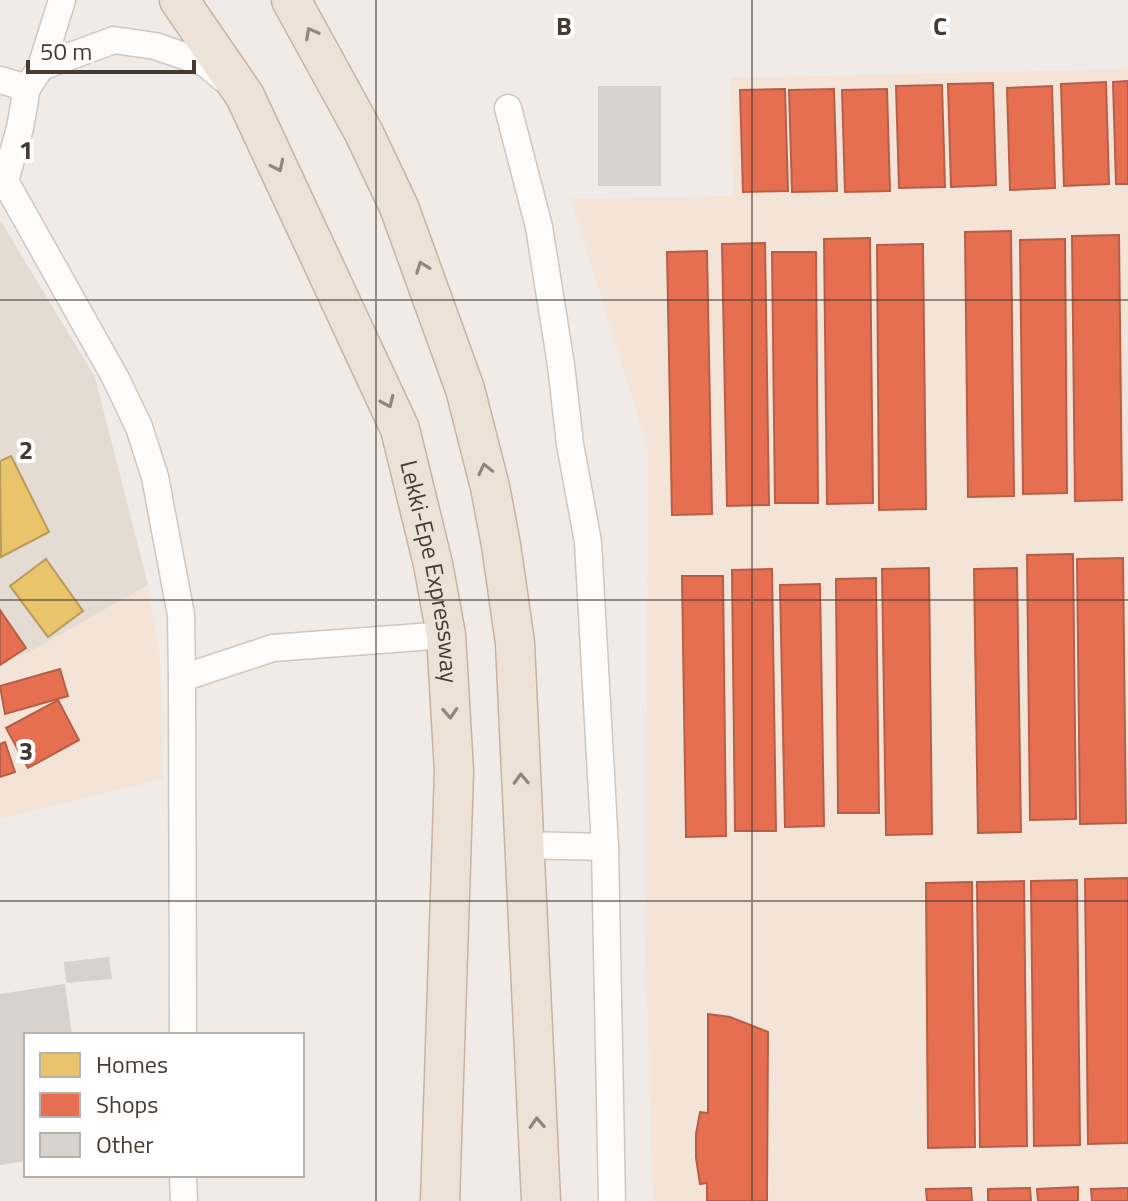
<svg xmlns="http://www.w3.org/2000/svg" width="1128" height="1201" font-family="'Titillium Web',sans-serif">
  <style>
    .residential { fill: #e4dcd3 }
    .commercial { fill: #f4e4d8 }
    .homes { fill: #e9c46a; stroke: #b89b5a; stroke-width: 2 }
    .shops { fill: #e76f51; stroke: #b65f48; stroke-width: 2 }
    .building { fill: #d8d2cd; stroke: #d8d2cc; stroke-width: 2 }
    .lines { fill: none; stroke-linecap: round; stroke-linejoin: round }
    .minor-casing { stroke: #ccc7c3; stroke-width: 29 }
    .highway-casing { stroke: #c9b3a0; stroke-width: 41 }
    .minor { stroke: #fdfcfb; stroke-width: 26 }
    .highway { stroke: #ece2d7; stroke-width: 38 }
    .oneway { stroke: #90867d }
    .grid { fill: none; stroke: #453b33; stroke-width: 2; stroke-opacity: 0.55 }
    .labels { text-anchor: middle; stroke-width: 8; stroke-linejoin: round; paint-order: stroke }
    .street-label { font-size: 24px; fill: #453b33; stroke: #fff }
    .grid-label { font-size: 26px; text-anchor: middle; font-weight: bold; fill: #453b33; stroke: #fff; stroke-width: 8; stroke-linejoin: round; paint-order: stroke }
  </style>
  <rect width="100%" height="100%" fill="#f0ebe6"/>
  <path class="residential" d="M0 220 95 377 148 585 28 653 0 663Z"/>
  <g class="commercial">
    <path d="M1128 66V1201H653L646 961 648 449 571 199 733 196 731 78 1125 69Z"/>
    <path d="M148 585 160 657 163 779 0 819V663L28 653Z"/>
  </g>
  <g class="homes">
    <path d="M11 456 49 532 1 557 0 461Z"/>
    <path d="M46 559 83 611 48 637 10 586Z"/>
  </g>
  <g class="shops">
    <path d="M1128 81V184H1116L1113 82Z"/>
    <path d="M1106 82 1109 184 1064 186 1061 84Z"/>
    <path d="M993 83 996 185 951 187 948 84Z"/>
    <path d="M942 85 945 187 899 188 896 86Z"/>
    <path d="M1052 86 1055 188 1010 190 1007 88Z"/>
    <path d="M785 89 788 191 743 192 740 90Z"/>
    <path d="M834 89 837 191 792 192 789 90Z"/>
    <path d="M887 89 890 191 845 192 842 90Z"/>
    <path d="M1011 231 1014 496 968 497 965 232Z"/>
    <path d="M1119 235 1122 500 1075 501 1072 236Z"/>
    <path d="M870 238 873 503 827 504 824 239Z"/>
    <path d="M1065 239 1067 493 1023 494 1020 240Z"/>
    <path d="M765 243 769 505 727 506 722 244Z"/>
    <path d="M923 244 926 509 879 510 877 245Z"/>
    <path d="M707 251 712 514 672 515 667 252Z"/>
    <path d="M772 252H816L818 503H775Z"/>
    <path d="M1073 554 1076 819 1030 820 1027 555Z"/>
    <path d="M1123 558 1126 823 1080 824 1077 559Z"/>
    <path d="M929 568 932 834 886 835 882 569Z"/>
    <path d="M1017 568 1021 832 978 833 974 569Z"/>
    <path d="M772 569 776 831H735L732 570Z"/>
    <path d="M682 576H723L726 836 686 837Z"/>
    <path d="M876 578 879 813H838L836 579Z"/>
    <path d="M820 584 824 826 785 827 780 585Z"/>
    <path d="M0 610 26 648 0 665Z"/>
    <path d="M60 669 68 696 5 714 0 686Z"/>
    <path d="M58 700 79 740 28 768 6 728Z"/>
    <path d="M5 742 15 772 0 777V744Z"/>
    <path d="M1128 878V1143L1088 1144 1085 879Z"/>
    <path d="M1077 880 1080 1145 1034 1146 1031 881Z"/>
    <path d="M1024 881 1027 1146 980 1147 977 882Z"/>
    <path d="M972 882 975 1147 928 1148 926 883Z"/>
    <path d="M708 1014 730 1017 768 1032 767 1201H707V1183L700 1184 696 1158V1134L700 1112 708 1113Z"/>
    <path d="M1078 1187V1201H1038L1037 1189Z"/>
    <path d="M971 1188 972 1201H927L926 1189Z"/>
    <path d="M1030 1188 1031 1201H988V1189Z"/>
    <path d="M1128 1188V1201H1092L1091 1189Z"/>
  </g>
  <g class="building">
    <rect x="599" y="87" width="61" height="98"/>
    <path d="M108 958 111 978 67 982 65 963Z"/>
    <path d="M64 985 71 1035H26V1160L0 1164V995Z"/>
  </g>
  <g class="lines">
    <defs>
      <g id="minor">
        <path d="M41 67 114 40 155 46 205 63 224 79"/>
        <path d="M0 80 27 88"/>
        <path d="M508 108 539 227 561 365 570 444 588 542 605 847 612 1201"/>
        <path d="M5 181 115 377 139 427 155 477 181 615 182 678"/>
        <path d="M0 187 5 181 20 128 27 88 41 67 62 0"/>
        <path d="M522 845 605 847"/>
        <path d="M183 1035 182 678 273 648 446 635"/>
        <path d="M183 1175 184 1201"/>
      </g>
      <g id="highway">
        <path id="s1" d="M179 0 245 96 400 429 433 564 446 635 454 771 440 1201"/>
        <path d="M291 0 364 133 399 207 465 389 490 487 501 545 515 643 541 1201"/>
      </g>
    </defs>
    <use href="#minor" class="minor-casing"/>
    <use href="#highway" class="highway-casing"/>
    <use href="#minor" class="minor"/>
    <use href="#highway" class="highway"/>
  </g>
  <defs><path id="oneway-chevron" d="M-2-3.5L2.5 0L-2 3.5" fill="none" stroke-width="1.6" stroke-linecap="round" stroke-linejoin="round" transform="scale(2)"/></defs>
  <g class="oneway">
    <use href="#oneway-chevron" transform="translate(311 33) rotate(-118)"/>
    <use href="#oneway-chevron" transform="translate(278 166) rotate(65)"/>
    <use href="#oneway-chevron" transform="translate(422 267) rotate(-110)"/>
    <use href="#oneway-chevron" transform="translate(388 402) rotate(66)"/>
    <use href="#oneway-chevron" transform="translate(485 469) rotate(-103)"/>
    <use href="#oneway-chevron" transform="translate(450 713) rotate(87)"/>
    <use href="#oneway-chevron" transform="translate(521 779) rotate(-92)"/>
    <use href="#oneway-chevron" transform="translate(537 1123) rotate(-93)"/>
  </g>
  <path class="grid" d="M376 0V1201M752 0V1201M0 300H1128M0 600H1128M0 901H1128"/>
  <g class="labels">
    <g class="street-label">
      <text dy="8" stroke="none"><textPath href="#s1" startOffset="630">Lekki-Epe Expressway</textPath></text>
    </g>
  </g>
  <g class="grid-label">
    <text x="564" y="35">B</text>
    <text x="940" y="35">C</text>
    <text x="26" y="159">1</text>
    <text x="26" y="459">2</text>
    <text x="26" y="760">3</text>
  </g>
  <rect x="24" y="1033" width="280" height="144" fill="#ffffff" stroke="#b5b1ad" stroke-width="2"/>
  <rect x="40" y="1053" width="40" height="24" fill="#e9c46a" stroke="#b5b1ad" stroke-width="2"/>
  <text x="96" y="1073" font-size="24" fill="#453b33">Homes</text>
  <rect x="40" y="1093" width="40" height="24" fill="#e76f51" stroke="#b5b1ad" stroke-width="2"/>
  <text x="96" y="1113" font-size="24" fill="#453b33">Shops</text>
  <rect x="40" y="1133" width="40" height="24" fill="#d8d2cd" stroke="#b5b1ad" stroke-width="2"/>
  <text x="96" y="1153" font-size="24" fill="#453b33">Other</text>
  <path d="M28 60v12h166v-12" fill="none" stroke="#453b33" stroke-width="4"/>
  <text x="40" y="60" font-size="24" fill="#453b33" stroke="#ffffff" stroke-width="6" paint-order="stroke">50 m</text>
</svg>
